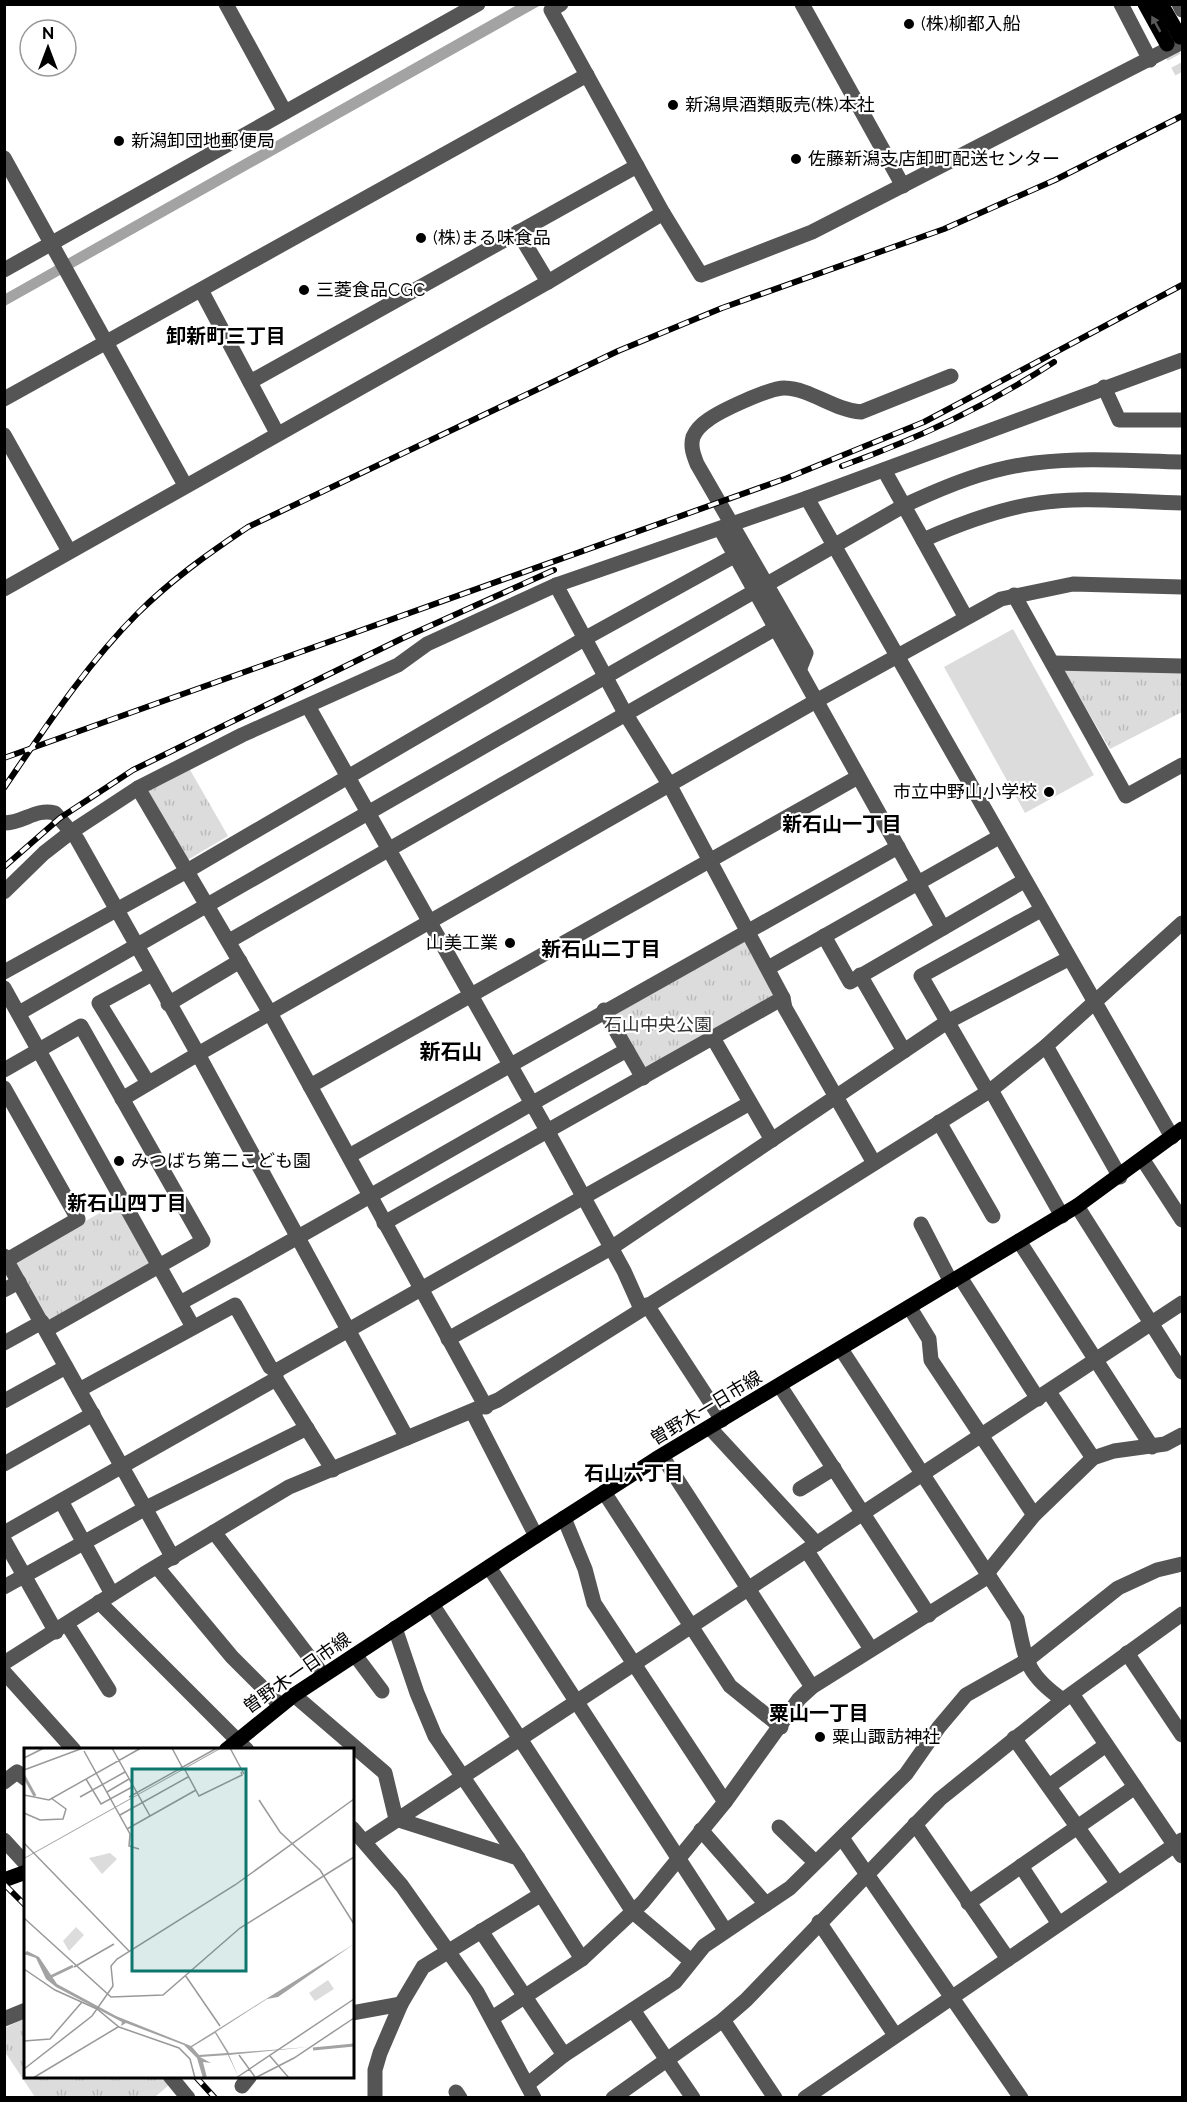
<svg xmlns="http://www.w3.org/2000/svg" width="1187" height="2102" font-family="Raleway,'Noto Sans JP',sans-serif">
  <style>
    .park { fill: url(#park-tufts) }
    .pitch { fill: #dcdcdc }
    .water { fill: #a3a3a3 }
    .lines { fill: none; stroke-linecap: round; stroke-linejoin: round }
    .major-tunnel { stroke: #d9d9d9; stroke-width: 15; stroke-dasharray: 15 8; stroke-linecap: butt }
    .minor { stroke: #555; stroke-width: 15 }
    .major { stroke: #000; stroke-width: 15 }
    .rail-casing { stroke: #000; stroke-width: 6 }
    .rail { stroke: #fff; stroke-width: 4; stroke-dasharray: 11; stroke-linecap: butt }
    .oneway { fill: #595959 }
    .poi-dot { fill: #000; stroke: #fff; stroke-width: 2 }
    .labels { text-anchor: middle; stroke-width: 4.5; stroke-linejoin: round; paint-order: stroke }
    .poi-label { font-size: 18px; fill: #000; stroke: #fff; text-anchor: start }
    .park-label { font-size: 18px; fill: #333; stroke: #fff }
    .street-label { font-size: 18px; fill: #000; stroke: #fff }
    .neighbourhood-label { font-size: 20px; font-weight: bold; fill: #000; stroke: #fff }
    .quarter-label { font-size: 21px; font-weight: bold; fill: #000; stroke: #fff }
    .inset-river { fill: none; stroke: #a3a3a3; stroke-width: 3 }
    .inset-road { fill: none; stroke: #999; stroke-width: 1.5 }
    .view { fill: #0f766e; fill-opacity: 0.15; stroke: #0f766e; stroke-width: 3 }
    .inset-edge { fill: none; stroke: #000; stroke-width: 3 }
  </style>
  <defs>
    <pattern id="park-tufts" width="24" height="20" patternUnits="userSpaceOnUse" patternTransform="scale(1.5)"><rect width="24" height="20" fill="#dcdcdc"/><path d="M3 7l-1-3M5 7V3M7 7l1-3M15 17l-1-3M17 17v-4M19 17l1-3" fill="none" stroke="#bbb"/></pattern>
  </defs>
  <rect width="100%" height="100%" fill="#fff"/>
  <g class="park">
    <path d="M1066 669 1182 671V712L1110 749 1064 671Z"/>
    <path d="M189 768 228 836 184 862 143 792Z"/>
    <path d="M746 937 778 994 643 1071 610 1014Z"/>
    <path d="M119 1202 153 1262 52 1321H46L15 1261Z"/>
    <path d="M25 2018 26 2076 162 2077 169 2085 155 2097H35L5 2052V2028Z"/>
  </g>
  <path class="pitch" d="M1013 629 1094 775 1025 813 944 667Z"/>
  <path class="water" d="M517 5H541L5 306V294Z"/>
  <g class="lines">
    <path class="major-tunnel" d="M1167 44 1182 72"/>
    <g class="minor">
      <path d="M226 4 285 112"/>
      <path d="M561 4 551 10 663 213 701 275 812 232 1182 42"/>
      <path d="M802 4 903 186"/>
      <path d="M1121 4 1150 60"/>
      <path d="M1179 4 1182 10"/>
      <path d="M4 158 185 485"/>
      <path d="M518 232 548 282"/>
      <path d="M4 270 478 4"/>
      <path d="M201 290 277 433"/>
      <path d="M250 382 637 166"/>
      <path d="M1104 387 1119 420H1182"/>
      <path d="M4 399 587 75"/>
      <path d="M4 435 69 551"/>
      <path d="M884 470 923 540C957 525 991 512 1027 505 1077 495 1132 502 1182 503"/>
      <path d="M721 530 943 928"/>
      <path d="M923 540 965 616"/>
      <path d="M556 585 625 713 669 784 783 998"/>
      <path d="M4 589 548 282 663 213"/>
      <path d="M1014 595 1126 796 1182 765"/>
      <path d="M1053 663 1182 666"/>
      <path d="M800 668 806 653 697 464C694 456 690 447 693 437 696 430 702 424 708 420 720 411 771 387 785 388 811 389 834 410 861 412L951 376"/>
      <path d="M308 706 548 1132 624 1271 641 1309"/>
      <path d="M138 788 270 1013 486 1407"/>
      <path d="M4 823C24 823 35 808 55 813L77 839 198 1054 122 1099"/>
      <path d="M4 892 44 853 71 832 138 788 242 735 398 665 427 644 556 585 807 498"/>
      <path d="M824 936 850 982 1024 881"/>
      <path d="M229 941 776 628"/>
      <path d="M768 968 999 837"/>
      <path d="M4 972 187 871 584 639 736 555"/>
      <path d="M860 975 904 1051"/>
      <path d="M4 988 193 1327"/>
      <path d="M168 1004 240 961"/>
      <path d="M604 1010 643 1078"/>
      <path d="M19 1013 905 505C946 486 989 468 1035 463 1084 457 1134 461 1182 462"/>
      <path d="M713 1038 772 1140"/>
      <path d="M1046 1046 1120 1177"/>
      <path d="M4 1070 81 1026 203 1241 46 1330"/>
      <path d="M148 1083 99 1003 152 974"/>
      <path d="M310 1086 858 777"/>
      <path d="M4 1088 78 1219 7 1260"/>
      <path d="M991 1090 1062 1216"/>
      <path d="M988 1092 921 976 1041 910"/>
      <path d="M939 1122 993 1216"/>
      <path d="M1172 1137 807 498 1182 360"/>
      <path d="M349 1156 898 847"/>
      <path d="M1143 1160 1182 1220"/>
      <path d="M1077 1206 1182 1372"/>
      <path d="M384 1223 783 998 785 1008 874 1163"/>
      <path d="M921 1224 951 1282"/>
      <path d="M1019 1241 1152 1447"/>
      <path d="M4 1256 173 1558"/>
      <path d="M960 1277 1038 1399"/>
      <path d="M4 1290 19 1282"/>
      <path d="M180 1303C330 1221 477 1133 627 1050"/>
      <path d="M647 1305 722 1420"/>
      <path d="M910 1308 929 1339 931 1360 1034 1515"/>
      <path d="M448 1339 611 1248 947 1022 1068 959"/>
      <path d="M4 1343 42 1322"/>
      <path d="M841 1349 1017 1619C1026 1661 1026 1674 1063 1700"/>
      <path d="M276 1371 750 1103"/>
      <path d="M780 1386 929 1615"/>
      <path d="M79 1390 235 1305 270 1367 276 1371V1379L333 1470"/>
      <path d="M1049 1392 1093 1458"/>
      <path d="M4 1401 66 1367"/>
      <path d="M473 1413 536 1536"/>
      <path d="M710 1428 817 1544"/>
      <path d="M407 1438 198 1054 816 701 1001 599 1073 584 1182 587"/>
      <path d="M662 1456 812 1687"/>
      <path d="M4 1464 93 1414"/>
      <path d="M800 1489 834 1468"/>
      <path d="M604 1492 730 1686 781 1727"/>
      <path d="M61 1501 112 1594"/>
      <path d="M564 1518 585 1569 594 1603 725 1802"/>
      <path d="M214 1532 323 1675"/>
      <path d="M4 1533 276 1379"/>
      <path d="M4 1540 56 1632"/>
      <path d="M807 1551 871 1649"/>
      <path d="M157 1567 232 1657 280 1705"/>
      <path d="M489 1567 725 1930"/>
      <path d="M988 1572 1034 1515 1093 1458 1114 1451 1165 1444 1182 1435"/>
      <path d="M4 1587 146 1508 307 1428"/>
      <path d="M99 1602 247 1750"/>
      <path d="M432 1604 633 1912 691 1961"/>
      <path d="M67 1624 109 1690"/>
      <path d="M395 1628 417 1693 435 1736 518 1858"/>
      <path d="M1127 1653 1182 1735"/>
      <path d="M355 1655 382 1691"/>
      <path d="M4 1663 144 1574 289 1487 498 1400 991 1090 1046 1046 1182 923"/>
      <path d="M4 1672 74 1750"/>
      <path d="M1072 1694 1182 1856"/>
      <path d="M294 1695 385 1773 396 1819 518 1858 582 1959"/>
      <path d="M1014 1738 1118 1884"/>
      <path d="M4 1782 17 1772 26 1779"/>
      <path d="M1049 1786 1106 1745"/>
      <path d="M915 1824 1008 1959"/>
      <path d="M779 1827 815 1862"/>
      <path d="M352 1828 402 1886 477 1992 534 2098"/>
      <path d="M701 1830 766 1904"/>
      <path d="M842 1838 1021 2098"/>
      <path d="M4 1840 26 1864"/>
      <path d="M365 1841 1182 1303"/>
      <path d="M1021 1866 1059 1924"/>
      <path d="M968 1903 1135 1787"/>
      <path d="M819 1922 895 2035"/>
      <path d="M481 1931 564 2055"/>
      <path d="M633 2010 693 2098"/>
      <path d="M352 2013 401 2004"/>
      <path d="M492 2018 582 1959 643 1902 725 1802 799 1699 812 1687 989 1576"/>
      <path d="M4 2019 26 2010"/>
      <path d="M723 2020 775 2098"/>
      <path d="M170 2076 188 2098"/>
      <path d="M528 2084 564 2055 675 1982 704 1946 790 1888 906 1774 939 1727 966 1695 1026 1661 1118 1588 1157 1570 1182 1564"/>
      <path d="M242 2086 250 2076"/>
      <path d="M456 2092 460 2098"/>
      <path d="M375 2098V2070L380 2053 401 2004 423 1967 540 1895"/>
      <path d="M613 2098 723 2020 746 2000 940 1799 1063 1700 1182 1614"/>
      <path d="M805 2098 1182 1840"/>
    </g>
    <g class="major">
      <path d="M1145 4 1167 44"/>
      <path d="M1161 4 1180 37"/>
      <path d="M226 1750 294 1695 536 1536 656 1459 1077 1206 1182 1129"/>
      <path d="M4 1880 26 1872"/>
    </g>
    <defs>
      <g id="rail">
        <path d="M842 466C919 438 985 407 1054 362"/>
        <path d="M4 758 787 478 924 422 1182 285"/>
        <path d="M4 788C45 728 86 665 137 614 171 580 209 553 248 527L618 351 722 308 944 229 1055 180 1182 116"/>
        <path d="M4 867 60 818 133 770 401 639 554 570"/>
        <path d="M4 1884 26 1906"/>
        <path d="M195 2076 215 2098"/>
      </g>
    </defs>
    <use href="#rail" class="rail-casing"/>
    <use href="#rail" class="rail"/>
  </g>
  <defs><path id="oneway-solid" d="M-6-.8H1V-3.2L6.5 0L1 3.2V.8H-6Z" transform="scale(1.5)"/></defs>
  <use class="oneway" href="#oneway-solid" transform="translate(1156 24) rotate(-119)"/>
  <g class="poi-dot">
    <circle cx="909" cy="24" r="6"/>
    <circle cx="673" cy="105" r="6"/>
    <circle cx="119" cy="141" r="6"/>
    <circle cx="796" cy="159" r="6"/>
    <circle cx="421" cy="238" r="6"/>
    <circle cx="304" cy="290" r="6"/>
    <circle cx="1049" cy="792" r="6"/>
    <circle cx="510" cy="943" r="6"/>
    <circle cx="119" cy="1161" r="6"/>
    <circle cx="820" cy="1737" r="6"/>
  </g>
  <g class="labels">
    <g class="poi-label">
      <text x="921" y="30">(株)柳都入船</text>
      <text x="685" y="111">新潟県酒類販売(株)本社</text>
      <text x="131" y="147">新潟卸団地郵便局</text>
      <text x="808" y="165">佐藤新潟支店卸町配送センター</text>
      <text x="433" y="244">(株)まる味食品</text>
      <text x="316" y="296">三菱食品CGC</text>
      <text x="1037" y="798" text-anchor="end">市立中野山小学校</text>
      <text x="498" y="949" text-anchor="end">山美工業</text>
      <text x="131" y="1167">みつばち第二こども園</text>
      <text x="832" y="1743">粟山諏訪神社</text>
    </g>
    <g class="park-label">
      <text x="658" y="1031">石山中央公園</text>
    </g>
    <g class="street-label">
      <text transform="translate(706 1408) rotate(-31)" y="6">曽野木一日市線</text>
      <text transform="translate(297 1673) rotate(-35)" y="6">曽野木一日市線</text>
    </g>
    <g class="neighbourhood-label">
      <text x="226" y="343">卸新町三丁目</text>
      <text x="842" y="831">新石山一丁目</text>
      <text x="601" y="956">新石山二丁目</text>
      <text x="127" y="1210">新石山四丁目</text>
      <text x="634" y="1480">石山六丁目</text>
      <text x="819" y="1720">粟山一丁目</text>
    </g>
    <g class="quarter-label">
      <text x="451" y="1059">新石山</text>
    </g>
  </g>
  <g transform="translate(24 1748)">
    <rect width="330" height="330" fill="#fff"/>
    <path d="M86 105 93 111 78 126 65 110ZM52 179 60 187 45 203 39 193ZM304 232 310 241 291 253 285 245Z" fill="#dcdcdc"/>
    <path d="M196 0H198L0 111V110ZM330 196 254 249 243 251 192 284 205 305 285 299 205 307 215 330 204 307 176 309 187 315 179 314 183 330H179L173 310 160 297 102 275 97 278 98 274 32 239 22 231 12 210 0 206 3 203 15 209 33 236 92 268 167 298ZM191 285 203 305 175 307 168 299Z" fill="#a3a3a3" fill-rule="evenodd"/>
    <path class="inset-river" d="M0 28 11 48M24 230 49 218M289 301 330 297"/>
    <path class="inset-road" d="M88 0 126 68M148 0 158 19M206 0 220 26M60 3 106 86 105 98 115 101M0 10 20 0M0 22 59 0M161 22 175 48 218 27 217 24M62 31 77 56 110 38M83 44 105 31M0 47 25 52 117 0M56 49 101 24M105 49 193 0M235 52 256 84 296 122 330 176M0 65 16 72 39 71 42 61 27 50M96 67 164 29M103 81 172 42M0 95 105 203M0 170 87 249 139 247 216 180 330 109M50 219 90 196M0 221 31 242 73 261 95 279 155 300 166 311 171 330M161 227 196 278M0 293 26 291 58 254M215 307 231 329M246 308 265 330M0 321 68 268 89 238 87 218 93 211 211 137 330 51M9 330 94 279M212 330 330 251M231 330 270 310 330 270"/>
    <path class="view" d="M108 21H222V223H108Z"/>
    <rect width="330" height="330" class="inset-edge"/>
  </g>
  <rect width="1187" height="2102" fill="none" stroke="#000000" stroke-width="12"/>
  <g transform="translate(48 48)"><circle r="28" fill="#ffffff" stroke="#999999" stroke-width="1.5"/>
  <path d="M0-4.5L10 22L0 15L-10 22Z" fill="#000000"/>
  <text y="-9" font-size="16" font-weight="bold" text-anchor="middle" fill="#000000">N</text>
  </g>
</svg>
